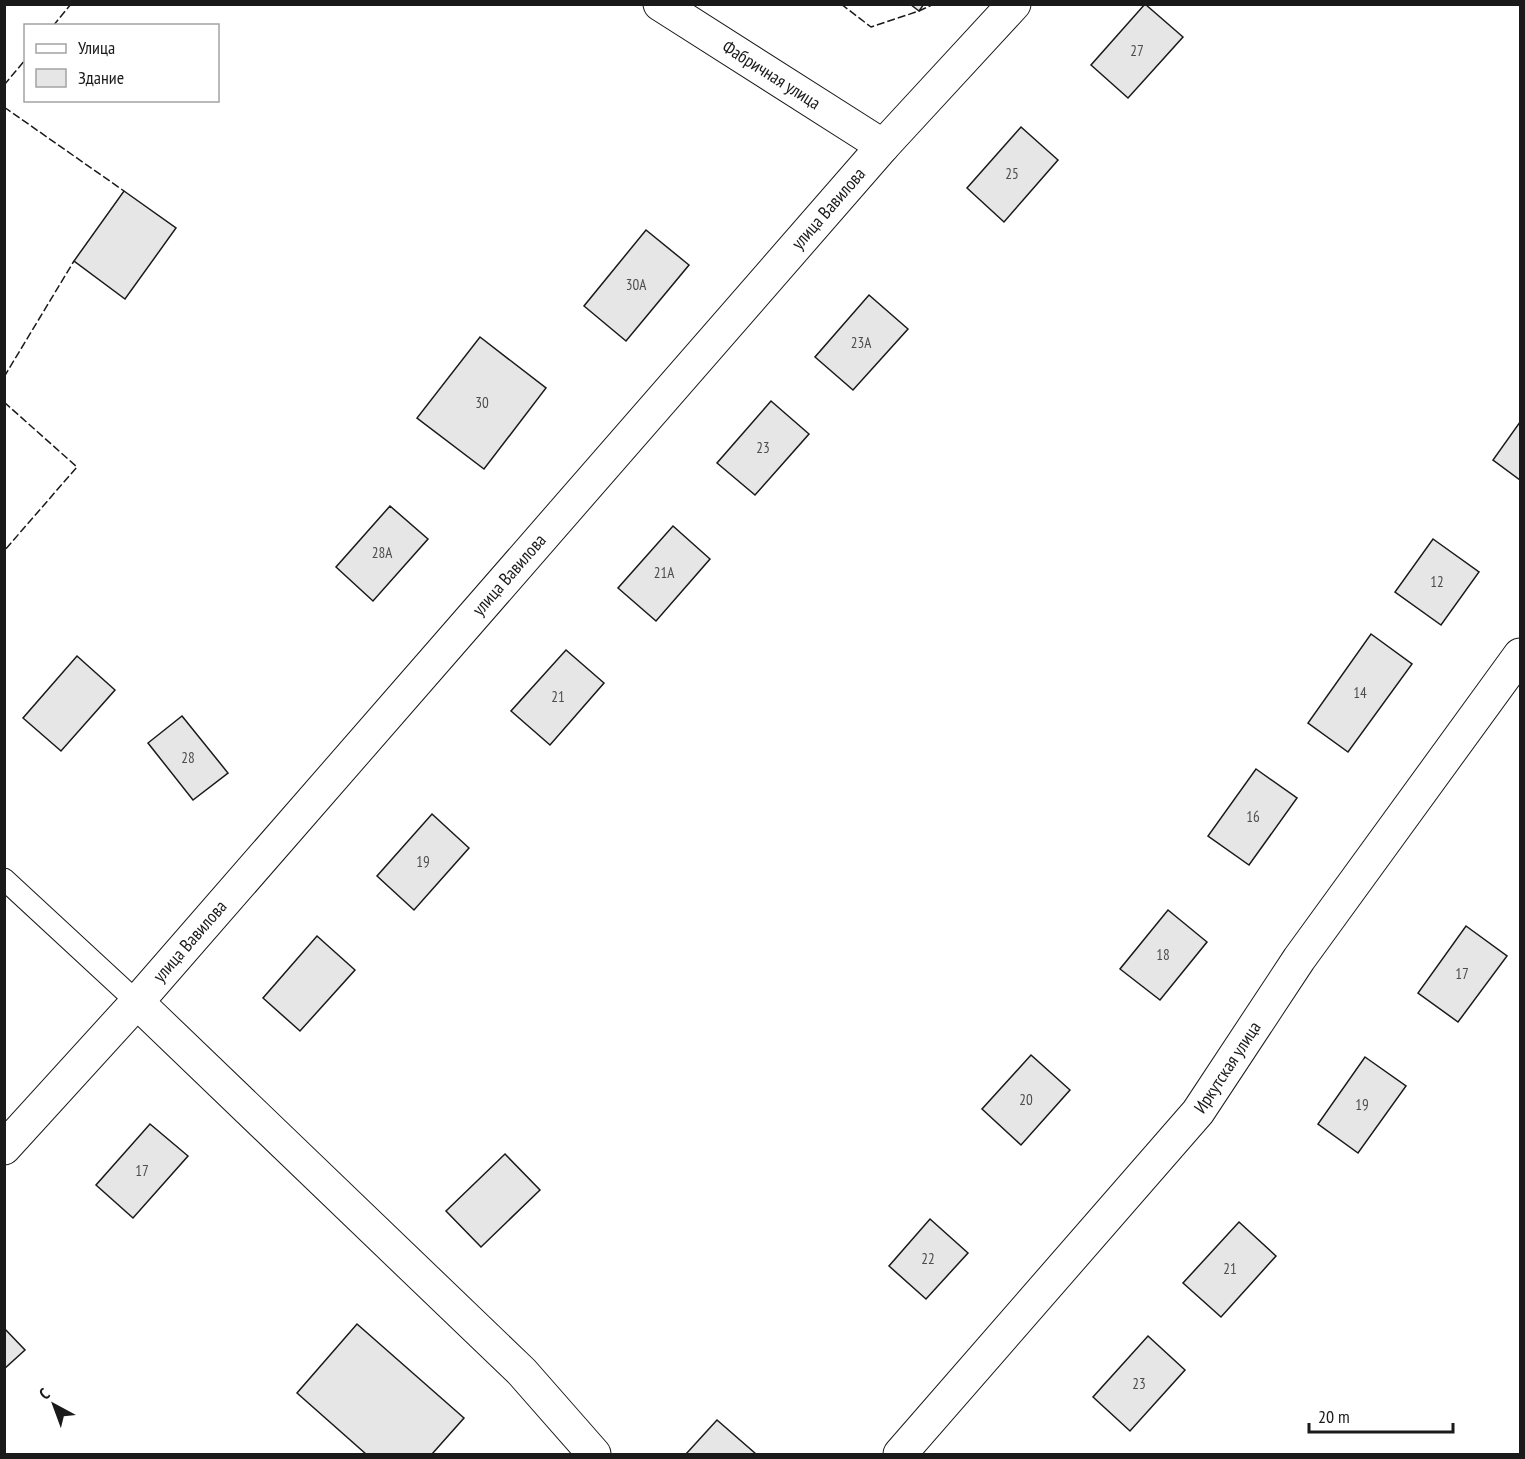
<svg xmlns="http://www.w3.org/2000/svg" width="1525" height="1459" font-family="'PT Sans Narrow',sans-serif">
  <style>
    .building { fill: #e6e6e6; stroke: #1a1a1a; stroke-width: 1.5 }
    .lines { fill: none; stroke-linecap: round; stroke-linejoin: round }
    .service-casing { stroke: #1a1a1a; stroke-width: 23 }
    .minor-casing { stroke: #1a1a1a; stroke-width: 35 }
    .tertiary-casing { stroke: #1a1a1a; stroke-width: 35 }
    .secondary-casing { stroke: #1a1a1a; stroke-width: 35 }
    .service { stroke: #fff; stroke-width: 21 }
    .minor { stroke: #fff; stroke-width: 33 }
    .tertiary { stroke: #fff; stroke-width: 33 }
    .secondary { stroke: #fff; stroke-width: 33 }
    .fence { stroke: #1a1a1a; stroke-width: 1.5; stroke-dasharray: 8 3; stroke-linecap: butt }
    .labels { text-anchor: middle; stroke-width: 4.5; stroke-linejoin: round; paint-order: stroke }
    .number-label { font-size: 15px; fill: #4d4d4d }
    .street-label { font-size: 18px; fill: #1a1a1a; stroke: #fff }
  </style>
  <rect width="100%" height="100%" fill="#fff"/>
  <g class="building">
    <path d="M910 4H924L919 11Z"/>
    <path d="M1145 4 1183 37 1128 98 1091 65Z"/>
    <path d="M1021 127 1058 160 1004 222 967 188Z"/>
    <path d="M124 191 176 228 125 299 74 261Z"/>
    <path d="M646 230 689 265 626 341 584 306Z"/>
    <path d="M869 295 908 329 853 390 815 357Z"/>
    <path d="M480 337 546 388 484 469 417 418Z"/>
    <path d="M771 401 809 434 755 495 717 463Z"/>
    <path d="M1520 422V480L1493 460Z"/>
    <path d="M390 506 428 539 373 601 336 567Z"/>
    <path d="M673 526 710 559 656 621 618 588Z"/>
    <path d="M1433 539 1479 572 1441 625 1395 592Z"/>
    <path d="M1371 634 1412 664 1348 752 1308 723Z"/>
    <path d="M566 650 604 683 550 745 511 711Z"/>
    <path d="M77 656 115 690 61 751 23 718Z"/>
    <path d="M182 716 228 773 193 800 148 743Z"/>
    <path d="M1256 769 1297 798 1249 865 1208 836Z"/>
    <path d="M432 814 469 848 414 910 377 876Z"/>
    <path d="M1168 910 1207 942 1160 1000 1120 969Z"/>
    <path d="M1466 926 1507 956 1458 1022 1418 993Z"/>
    <path d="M317 936 355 970 300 1031 263 998Z"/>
    <path d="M1031 1055 1070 1090 1021 1145 982 1109Z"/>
    <path d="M1365 1057 1406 1086 1358 1153 1318 1124Z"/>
    <path d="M150 1124 188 1156 133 1218 96 1185Z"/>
    <path d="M505 1154 540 1190 481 1247 446 1211Z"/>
    <path d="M930 1219 968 1253 926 1299 889 1266Z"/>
    <path d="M1239 1222 1276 1256 1221 1317 1183 1283Z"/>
    <path d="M357 1324 464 1418 432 1454H366L297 1393Z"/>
    <path d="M4 1328 25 1350 4 1369Z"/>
    <path d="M1148 1336 1185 1370 1130 1431 1093 1397Z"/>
    <path d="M717 1420 756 1454H686Z"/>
  </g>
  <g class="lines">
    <defs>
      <path id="service" d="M4 879 137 1002"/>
      <g id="minor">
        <path d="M137 1002 522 1372 594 1454"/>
        <path id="s1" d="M900 1454 1198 1112 1299 959 1520 655"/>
      </g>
      <g id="tertiary">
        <path id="s2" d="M4 1148 137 1002 883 146"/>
      </g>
      <g id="secondary">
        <path id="s3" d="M660 4 883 146 1014 4"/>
      </g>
    </defs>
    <use href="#service" class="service-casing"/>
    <use href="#minor" class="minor-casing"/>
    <use href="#tertiary" class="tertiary-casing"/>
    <use href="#secondary" class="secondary-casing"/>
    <use href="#service" class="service"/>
    <use href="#minor" class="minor"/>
    <use href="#tertiary" class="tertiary"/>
    <use href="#secondary" class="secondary"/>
    <g class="fence">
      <path d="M841 4 871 27 919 11 934 4"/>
      <path d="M53 26 71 4"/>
      <path d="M4 85 26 59"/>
      <path d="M4 107 124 191"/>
      <path d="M4 377 74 261"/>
      <path d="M4 402 77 467 4 551"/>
    </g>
  </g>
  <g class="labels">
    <g class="number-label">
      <text x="1137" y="56">27</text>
      <text x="1012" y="179">25</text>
      <text x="636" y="290">30А</text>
      <text x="861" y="348">23А</text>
      <text x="482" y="408">30</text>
      <text x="763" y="453">23</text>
      <text x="382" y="558">28А</text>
      <text x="664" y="578">21А</text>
      <text x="1437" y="587">12</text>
      <text x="1360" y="698">14</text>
      <text x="558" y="702">21</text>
      <text x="188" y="763">28</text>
      <text x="1253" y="822">16</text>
      <text x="423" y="867">19</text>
      <text x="1163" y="960">18</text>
      <text x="1462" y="979">17</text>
      <text x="1026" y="1105">20</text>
      <text x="1362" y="1110">19</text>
      <text x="142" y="1176">17</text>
      <text x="928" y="1264">22</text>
      <text x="1230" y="1274">21</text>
      <text x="1139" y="1389">23</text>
    </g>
    <g class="street-label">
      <text dy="6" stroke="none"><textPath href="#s3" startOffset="132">Фабричная улица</textPath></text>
      <text dy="6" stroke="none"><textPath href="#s2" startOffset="1250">улица Вавилова</textPath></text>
      <text dy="6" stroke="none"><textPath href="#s2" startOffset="764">улица Вавилова</textPath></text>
      <text dy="6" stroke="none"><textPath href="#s2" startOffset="278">улица Вавилова</textPath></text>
      <text dy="6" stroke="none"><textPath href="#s1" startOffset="507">Иркутская улица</textPath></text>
    </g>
  </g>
  <rect width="1525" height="1459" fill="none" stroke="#1a1a1a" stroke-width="12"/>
  <rect x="24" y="24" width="195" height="78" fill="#ffffff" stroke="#a3a3a3" stroke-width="1.5"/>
  <rect x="36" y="44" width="30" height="9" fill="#ffffff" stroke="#a3a3a3" stroke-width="1.5"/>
  <text x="78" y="54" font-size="18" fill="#1a1a1a">Улица</text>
  <rect x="36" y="69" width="30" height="18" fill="#e6e6e6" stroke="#a3a3a3" stroke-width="1.5"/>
  <text x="78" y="84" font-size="18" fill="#1a1a1a">Здание</text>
  <g transform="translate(54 1405) rotate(319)" stroke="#ffffff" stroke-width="4.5" paint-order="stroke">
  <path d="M0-4.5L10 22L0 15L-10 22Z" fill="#1a1a1a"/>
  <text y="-9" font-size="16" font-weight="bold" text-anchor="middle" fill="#1a1a1a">С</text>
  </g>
  <path d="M1309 1423v9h144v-9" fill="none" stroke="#1a1a1a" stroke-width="3"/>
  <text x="1318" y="1423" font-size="18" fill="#1a1a1a" stroke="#ffffff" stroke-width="4.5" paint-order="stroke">20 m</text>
</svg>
